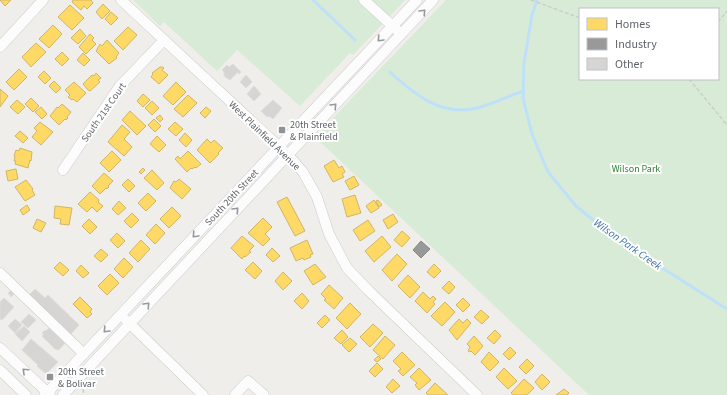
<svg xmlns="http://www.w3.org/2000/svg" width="727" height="395" font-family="'Source Sans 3',sans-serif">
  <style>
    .green { fill: #d8ebd6; fill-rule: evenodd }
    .homes { fill: #ffd966; stroke: #cfb667 }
    .industry { fill: #999; stroke: #88898a }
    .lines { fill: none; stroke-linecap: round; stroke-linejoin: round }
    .stream { stroke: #bfe0f9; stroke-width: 3 }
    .building { fill: #d6d5d3; stroke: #deddd9 }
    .minor-casing { stroke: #cbcccc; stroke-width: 11 }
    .path { stroke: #cacfcc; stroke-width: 1.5; stroke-dasharray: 4 2; stroke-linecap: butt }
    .minor { stroke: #fdfcfc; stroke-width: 10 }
    .oneway { stroke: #96999c }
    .poi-dot { fill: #919496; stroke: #fff; stroke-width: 1.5 }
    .labels { text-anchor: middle; stroke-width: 4; stroke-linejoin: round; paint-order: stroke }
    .street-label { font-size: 10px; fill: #5f6368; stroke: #fff }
    .poi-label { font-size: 10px; fill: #5f6368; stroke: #fff; text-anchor: start }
    .park-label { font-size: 10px; fill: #348238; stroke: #fff }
    .water-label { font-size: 11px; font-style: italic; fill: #4174aa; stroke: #fff }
  </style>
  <rect width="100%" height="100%" fill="#efeeea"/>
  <g class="green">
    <path d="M133 0H405L353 55 350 53 300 106 237 50 217 71 164 22 160 26Z"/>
    <path d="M446 0H727V395H589L315 137ZM580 9H718V79H580Z"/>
  </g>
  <g class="homes">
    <path d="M0 0H11L5 6Z"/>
    <path d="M73 0H91L93 3 87 9 84 6 81 10 72 2Z"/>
    <path d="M103 4 110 11 102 19 96 12Z"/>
    <path d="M70 5 84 18 72 30 58 17Z"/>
    <path d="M111 12 118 18 111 25 105 19Z"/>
    <path d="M53 25 62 34 49 48 39 39Z"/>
    <path d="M128 27 137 35 123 50 114 41Z"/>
    <path d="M80 29 86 36 78 44 71 38Z"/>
    <path d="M90 34 94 38 92 40 96 44 86 54 79 47Z"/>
    <path d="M107 40 119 53 116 57 117 58 109 64 96 51 100 44 102 46Z"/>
    <path d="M36 43 46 52 31 67 22 57Z"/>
    <path d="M62 52 69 59 62 66 55 59Z"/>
    <path d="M83 53 90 60 84 66 77 60Z"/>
    <path d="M160 67H162L164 68 162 70 168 75 159 84 151 77 153 74 152 73Z"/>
    <path d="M19 69 27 77 14 90 6 82Z"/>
    <path d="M44 71 51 78 45 84 38 77Z"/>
    <path d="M96 73 101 78 98 80 100 82 90 91 88 90 83 84 92 75 94 76Z"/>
    <path d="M54 81 61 88 56 93 49 86Z"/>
    <path d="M74 82 86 93 77 102 73 99 72 100 68 97 70 95 65 90Z"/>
    <path d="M176 82 186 92 173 105 163 96Z"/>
    <path d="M0 89 8 96 0 107Z"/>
    <path d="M143 94 150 100 143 107 137 101Z"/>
    <path d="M188 95 197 103 183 117 174 109Z"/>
    <path d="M31 98 39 106 33 112 25 104Z"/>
    <path d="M17 100 25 107 18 114 10 107Z"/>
    <path d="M152 101 159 108 152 115 145 108Z"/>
    <path d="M62 104 71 112 67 117 68 118 66 120 65 119 59 125 50 116 57 107 58 108Z"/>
    <path d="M41 107 47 114 42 119 35 112Z"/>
    <path d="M206 107 211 111 205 118 200 113Z"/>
    <path d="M130 111 146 126 137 135 122 120Z"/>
    <path d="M160 115 163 119 160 122 156 118Z"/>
    <path d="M154 119 161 126 155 132 148 125Z"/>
    <path d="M40 122 53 132 41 145 32 137 37 131 34 128Z"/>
    <path d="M175 122 183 129 176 136 168 129Z"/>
    <path d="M122 125 130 132 124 139 132 147 124 156 108 142Z"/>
    <path d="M20 131 28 138 23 143 15 136Z"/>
    <path d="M185 133 192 140 186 147 179 140Z"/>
    <path d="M157 136 166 145 159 152 150 144Z"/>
    <path d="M207 139 211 143 214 140 223 148 218 153 219 154 210 163 197 150Z"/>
    <path d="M20 148 32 152 31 161 30 160 28 168 15 164 16 161H14L15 156H14L16 150 19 151Z"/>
    <path d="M112 151 121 160 109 172 100 163Z"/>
    <path d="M188 151 201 164 196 168 195 167 192 169 191 168 187 172 175 159 178 156 180 159Z"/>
    <path d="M334 160 339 168 342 166 345 172 342 174 344 177 333 182 324 166Z"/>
    <path d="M143 168 145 170 141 174 139 172Z"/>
    <path d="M16 169 18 179 8 181 6 171Z"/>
    <path d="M152 170 164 183 157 190 144 178Z"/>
    <path d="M104 173 113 181 108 186 109 187 107 189 106 188 100 194 92 186Z"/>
    <path d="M354 176 359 185 350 190 345 181Z"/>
    <path d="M128 179 135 186 129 192 122 185Z"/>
    <path d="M179 179 191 189 182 199 170 188 174 181 176 182Z"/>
    <path d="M26 180 33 189 32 190 35 195 25 201 15 187Z"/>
    <path d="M90 192 99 200 98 202 103 206 97 212 92 207 87 212 78 204Z"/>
    <path d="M148 193 156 201 146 211 138 203Z"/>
    <path d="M355 195 361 213 347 217 342 199Z"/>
    <path d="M287 197 305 231 295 236 277 202Z"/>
    <path d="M374 200 379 208 371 213 366 206Z"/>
    <path d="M378 200 382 205 379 207 376 201Z"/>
    <path d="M119 201 126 208 118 215 112 209Z"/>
    <path d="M27 205 30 210 23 215 20 210Z"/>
    <path d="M55 206 72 208 69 225 60 224 61 219 54 218Z"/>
    <path d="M172 207 181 216 169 228 160 219Z"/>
    <path d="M132 213 139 220 131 228 124 221Z"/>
    <path d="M393 214 398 222 388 229 383 220Z"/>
    <path d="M263 218 272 227 265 234 270 239 263 246 248 233Z"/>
    <path d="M37 219 46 223 41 232 33 228Z"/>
    <path d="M89 219 97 227 90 234 82 226Z"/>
    <path d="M368 220 375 231 360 241 353 230Z"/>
    <path d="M156 224 165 233 155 244 146 235Z"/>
    <path d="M402 231 410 238 402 247 394 240Z"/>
    <path d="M117 233 125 241 118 248 110 240Z"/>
    <path d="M242 236 254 246 249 251 251 252 245 257 244 256 242 259 231 248Z"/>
    <path d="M382 236 391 247 374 262 365 251Z"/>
    <path d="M141 240 150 249 138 262 129 253Z"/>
    <path d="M307 240 313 254 310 255 311 257 304 260 303 258 296 261 290 248Z"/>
    <path d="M272 248 280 256 273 262 266 255Z"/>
    <path d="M101 249 108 255 101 262 94 256Z"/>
    <path d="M397 254 407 264 392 281 382 270Z"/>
    <path d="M124 258 133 267 123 278 114 269Z"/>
    <path d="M60 262 69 270 63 276 54 268Z"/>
    <path d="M253 262 262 271 255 279 245 270Z"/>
    <path d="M315 264 326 277 313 285 304 271Z"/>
    <path d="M434 264 441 271 434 278 427 272Z"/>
    <path d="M81 265 89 273 83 278 76 271Z"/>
    <path d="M283 272 292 281 283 290 275 281Z"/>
    <path d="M110 274 119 283 107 295 98 286Z"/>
    <path d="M408 275 420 287 410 298 398 286Z"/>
    <path d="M449 281 455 287 449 294 442 288Z"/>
    <path d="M329 285 343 298 334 309 324 300 326 299 321 294Z"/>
    <path d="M423 292 430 299 433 296 436 299 433 302 435 304 427 313 415 301Z"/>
    <path d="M302 293 309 301 302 309 294 301Z"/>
    <path d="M80 297 92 309 90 312 92 314 87 318 73 304Z"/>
    <path d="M463 298 470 305 463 312 456 305Z"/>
    <path d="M445 302 455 312 442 326 431 316Z"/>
    <path d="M350 303 361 314 347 329 336 318Z"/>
    <path d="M481 310 489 317 482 324 474 317Z"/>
    <path d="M325 315 330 320 322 328 317 323Z"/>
    <path d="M459 319 463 323 467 319 471 323 457 340 449 330Z"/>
    <path d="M373 324 383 333 370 347 360 337Z"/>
    <path d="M342 330 348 337 341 344 334 338Z"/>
    <path d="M495 330 501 336 494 344 487 338Z"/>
    <path d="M385 336 395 345 383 359 373 350Z"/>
    <path d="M474 336 483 346 475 355 471 351 470 352 468 351 470 347 467 344Z"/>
    <path d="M350 338 357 344 349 352 342 345Z"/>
    <path d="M510 347 516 353 509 360 503 354Z"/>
    <path d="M402 352 415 365 403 376 398 371 401 369 393 361Z"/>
    <path d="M489 352 499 362 490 371 481 362Z"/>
    <path d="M378 356 381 359 377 362 374 360Z"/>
    <path d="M527 359 534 366 526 374 519 367Z"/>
    <path d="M377 363 383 369 375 377 369 371Z"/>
    <path d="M419 368 431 380 419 390 415 385 417 383 410 377Z"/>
    <path d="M504 368 517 381 508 389 496 377Z"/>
    <path d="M542 374 550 382 542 390 535 382Z"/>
    <path d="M393 379 400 386 392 393 386 387Z"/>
    <path d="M524 379 534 388 527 395H513L511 393Z"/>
    <path d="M435 383 448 395H428L426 393Z"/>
    <path d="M564 389 569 393 567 395H556Z"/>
  </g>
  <path class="industry" d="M421 241 430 249 421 258 413 250Z"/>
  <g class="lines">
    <g class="stream">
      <path d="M313 0 355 40"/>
      <path d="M537 0 532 15 524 63 523 98 532 134 548 172 576 206 608 232 637 252 727 309"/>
      <path d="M390 72C414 94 441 117 477 108 493 104 508 96 524 91"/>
    </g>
  </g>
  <g class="building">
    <path d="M233 64 241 72 239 74 238 72 230 80 224 76V72L222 70 227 65 229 67Z"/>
    <path d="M246 75 252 82 246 88 240 82Z"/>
    <path d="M254 86 261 94 254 101 247 94Z"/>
    <path d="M273 100 282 108 273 119 269 116 267 117 261 111Z"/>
    <path d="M35 289 45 298 48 295 79 325 69 336 27 297Z"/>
    <path d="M11 290 14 294 11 297 8 293Z"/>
    <path d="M4 298 14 307 2 320 0 319V302Z"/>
    <path d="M29 314 36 320 28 328 21 322Z"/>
    <path d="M15 319 22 325 15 333 8 326Z"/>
    <path d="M24 326 30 332 22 341 15 334Z"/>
    <path d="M49 328 65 343 59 350 55 349 42 336 44 334 42 333 45 330 46 331Z"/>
    <path d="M31 339 58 362 46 374 37 366 38 365 22 350Z"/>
  </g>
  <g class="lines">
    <defs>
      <g id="minor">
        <path d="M121 0 288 155 303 172 317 197 329 234 347 268 368 290 477 395"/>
        <path d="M364 0 397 30"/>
        <path d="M0 47 43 0"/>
        <path d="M63 170 119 87 164 40"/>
        <path d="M0 273 84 354"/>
        <path d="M126 320 203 395"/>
        <path d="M0 348 50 395"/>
        <path d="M0 370 26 395"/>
        <path d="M45 395 417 0"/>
        <path d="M63 395 433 0"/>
        <path d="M235 395 248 381 264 395"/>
      </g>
    </defs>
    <use href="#minor" class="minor-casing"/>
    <g class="path">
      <path d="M531 0 580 18"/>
      <path d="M718 22 727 11"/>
      <path d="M689 79 727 125"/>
      <path d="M83 389 84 395"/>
    </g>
    <use href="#minor" class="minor"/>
  </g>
  <defs><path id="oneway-chevron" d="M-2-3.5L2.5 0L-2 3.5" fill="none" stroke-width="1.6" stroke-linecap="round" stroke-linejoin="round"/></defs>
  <g class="oneway">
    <use href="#oneway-chevron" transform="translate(423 12) rotate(-47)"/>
    <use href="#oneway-chevron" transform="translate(380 39) rotate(133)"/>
    <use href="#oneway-chevron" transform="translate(334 106) rotate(-47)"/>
    <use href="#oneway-chevron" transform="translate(236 210) rotate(-47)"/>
    <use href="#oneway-chevron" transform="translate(195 235) rotate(133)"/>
    <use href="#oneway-chevron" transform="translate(147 305) rotate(-47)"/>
    <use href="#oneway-chevron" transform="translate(106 330) rotate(133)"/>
    <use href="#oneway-chevron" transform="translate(25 371) rotate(-137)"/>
  </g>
  <g class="poi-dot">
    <rect x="278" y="126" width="8" height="8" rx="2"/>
    <rect x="46" y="373" width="8" height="8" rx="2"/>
  </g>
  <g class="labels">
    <g class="street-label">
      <text transform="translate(103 112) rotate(-55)" y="4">South 21st Court</text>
      <text transform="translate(265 135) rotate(44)" y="4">West Plainfield Avenue</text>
      <text transform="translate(231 197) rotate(-47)" y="4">South 20th Street</text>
    </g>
    <g class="poi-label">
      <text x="290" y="128">20th Street<tspan x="290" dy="12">&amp; Plainfield</tspan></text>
      <text x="58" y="375">20th Street<tspan x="58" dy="12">&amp; Bolivar</tspan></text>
    </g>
    <g class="park-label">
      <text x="636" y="172">Wilson Park</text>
    </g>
    <g class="water-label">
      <text transform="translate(628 244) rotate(35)" y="4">Wilson Park Creek</text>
    </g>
  </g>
  <rect x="579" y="8" width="140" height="72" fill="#ffffff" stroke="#bfc1c3"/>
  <rect x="587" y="18" width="20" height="12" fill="#ffd966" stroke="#bfc1c3"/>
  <text x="615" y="28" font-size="12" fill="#5f6368">Homes</text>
  <rect x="587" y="38" width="20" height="12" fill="#999999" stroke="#bfc1c3"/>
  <text x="615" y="48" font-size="12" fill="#5f6368">Industry</text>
  <rect x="587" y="58" width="20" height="12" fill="#d6d5d3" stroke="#bfc1c3"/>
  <text x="615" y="68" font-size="12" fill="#5f6368">Other</text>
</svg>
